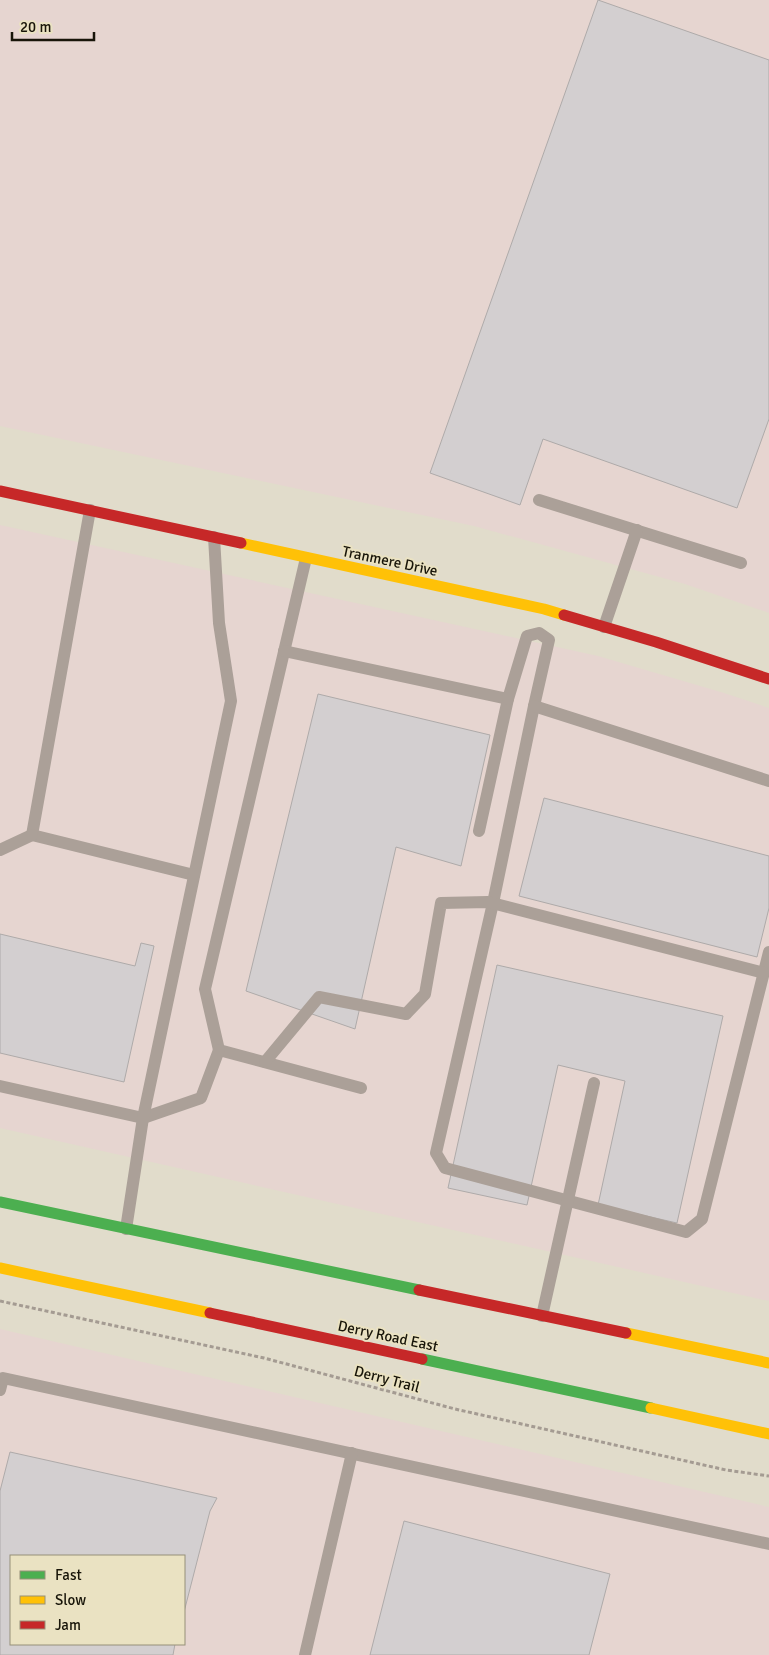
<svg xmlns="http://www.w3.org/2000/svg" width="769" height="1655" font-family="Signika,sans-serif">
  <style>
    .industrial { fill: #e6d5d0; fill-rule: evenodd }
    .building { fill: #d3cfd0; stroke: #aeaaa9 }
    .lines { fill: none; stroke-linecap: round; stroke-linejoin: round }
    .path { stroke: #a49b92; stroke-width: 3; stroke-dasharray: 4 2.5; stroke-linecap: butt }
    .lane { stroke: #aba098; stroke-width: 12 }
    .fast { stroke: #4caf50; stroke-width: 11 }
    .slow { stroke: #ffc107; stroke-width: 11 }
    .jam { stroke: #c62828; stroke-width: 11 }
    .labels { text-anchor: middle; stroke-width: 4; stroke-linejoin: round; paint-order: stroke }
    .street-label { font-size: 15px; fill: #181509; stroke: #eae2c2 }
  </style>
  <rect width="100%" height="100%" fill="#e1dccb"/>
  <g class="industrial">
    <path d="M0 0H769V613L685 584 474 526 0 426Z"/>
    <path d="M0 525 598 656 724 693 769 708V1301L0 1128Z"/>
    <path d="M0 1329 769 1507V1655H0ZM11 1556H184V1644H11Z"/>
  </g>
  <g class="building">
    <path d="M598 0 769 60V419L737 508 543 439 520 505 430 473Z"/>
    <path d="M318 694 490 735 461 866 396 847 355 1029 246 991Z"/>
    <path d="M544 798 769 856V908L757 957 519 896Z"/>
    <path d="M0 934 135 966 141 943 154 946 124 1082 0 1053Z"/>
    <path d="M497 965 723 1016 677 1223 598 1205 625 1081 558 1065 527 1205 448 1188Z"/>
    <path d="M10 1452 217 1498 210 1511 184 1612V1556H11V1644H175L173 1655H0V1491Z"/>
    <path d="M404 1521 610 1574 589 1655H370Z"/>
  </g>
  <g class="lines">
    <path class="path" d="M0 1301 264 1358 455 1409 726 1470 769 1476"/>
    <g class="lane">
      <path d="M539 500 741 563"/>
      <path d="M90 510 32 835 194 875"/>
      <path d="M306 558 205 989 219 1050 361 1088"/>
      <path d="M604 627 637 530"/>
      <path d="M284 651 508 699 479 831"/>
      <path d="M508 699 527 636 539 633 549 640 534 706 493 903 436 1153 445 1168 686 1232 702 1219 769 952"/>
      <path d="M534 706 769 781"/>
      <path d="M0 850 32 835"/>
      <path d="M265 1062 319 997 406 1014 425 994 441 903 488 902 764 973"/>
      <path d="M0 1086 143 1118 201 1098 219 1050"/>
      <path d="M126 1229 143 1118 231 701 219 623 214 537"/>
      <path d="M542 1316 594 1083"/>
      <path d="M0 1390 3 1378 769 1544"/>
      <path d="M305 1655 352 1453"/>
    </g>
    <g class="fast">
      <path d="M0 1202 419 1290"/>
      <path d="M422 1359 651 1408"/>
    </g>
    <g class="slow">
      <path d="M241 543 544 609 564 615"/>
      <path d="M0 1268 210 1313"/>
      <path d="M626 1333 769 1363"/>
      <path d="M651 1408 769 1434"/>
    </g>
    <g class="jam">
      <path d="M0 491 241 543"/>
      <path d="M564 615 656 642 769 679"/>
      <path d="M419 1290 626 1333"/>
      <path d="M210 1313 422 1359"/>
    </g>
  </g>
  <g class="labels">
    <g class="street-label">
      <text transform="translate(390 561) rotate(12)" y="5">Tranmere Drive</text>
      <text transform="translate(388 1336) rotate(12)" y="5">Derry Road East</text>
      <text transform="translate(387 1379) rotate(15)" y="5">Derry Trail</text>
    </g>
  </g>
  <rect x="10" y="1555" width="175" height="90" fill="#eae2c2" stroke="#969078"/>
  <rect x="20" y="1571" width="25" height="8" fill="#4caf50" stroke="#969078"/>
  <text x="55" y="1580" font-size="15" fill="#181509">Fast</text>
  <rect x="20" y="1596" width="25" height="8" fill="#ffc107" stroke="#969078"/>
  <text x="55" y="1605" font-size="15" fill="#181509">Slow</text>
  <rect x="20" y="1621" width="25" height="8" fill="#c62828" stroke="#969078"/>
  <text x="55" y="1630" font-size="15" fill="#181509">Jam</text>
  <path d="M12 32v8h82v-8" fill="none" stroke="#181509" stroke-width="2.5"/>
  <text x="20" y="32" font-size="15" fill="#181509" stroke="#eae2c2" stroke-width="4" paint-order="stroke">20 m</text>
</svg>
